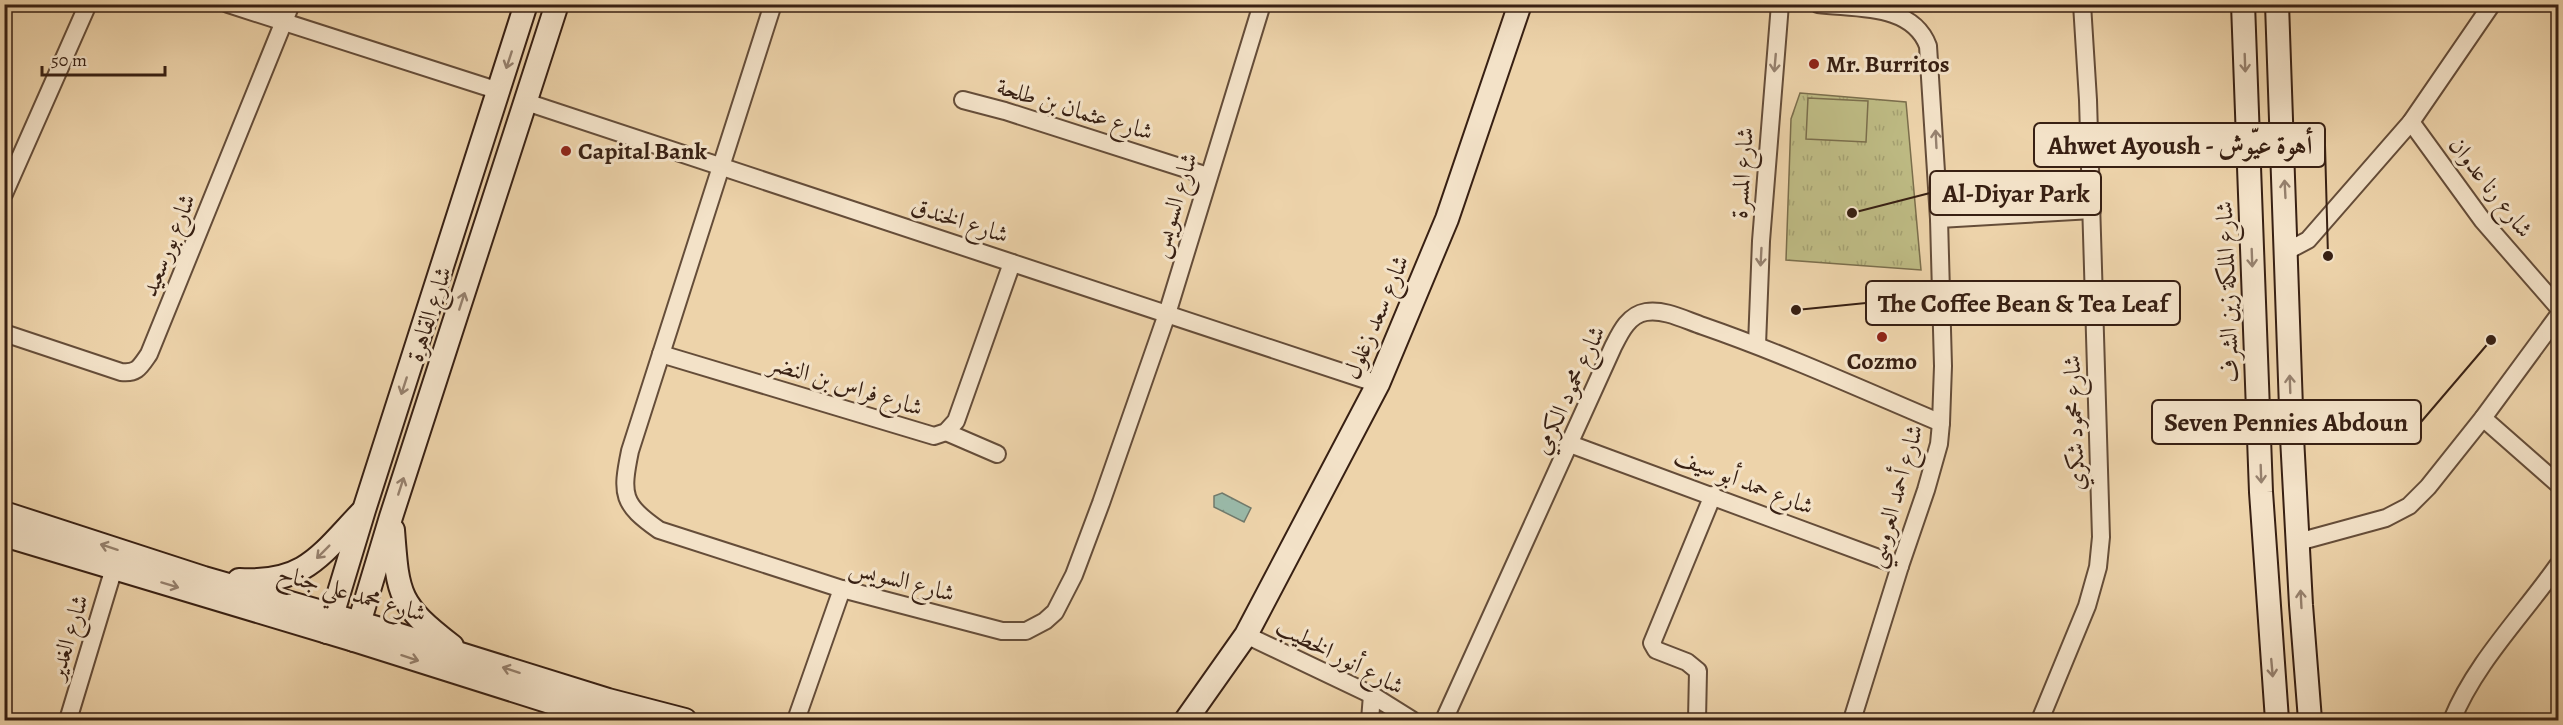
<svg xmlns="http://www.w3.org/2000/svg" width="2563" height="725" font-family="Alegreya,Amiri,serif">
  <style>
    .park { fill: url(#park-tufts); stroke: #7b6e4c; stroke-width: 1.5 }
    .garden { fill: #bebb84; stroke: #7b6e4c; stroke-width: 1.5 }
    .water { fill: url(#water-ripples); stroke: #727b6c; stroke-width: 1.5 }
    .lines { fill: none; stroke-linecap: round; stroke-linejoin: round }
    .street-casing { stroke: #654d39; stroke-width: 20 }
    .secondary-casing { stroke: #382013; stroke-width: 26 }
    .street { stroke: #f3e2c8; stroke-width: 16 }
    .secondary { stroke: #f3e2c8; stroke-width: 22 }
    .oneway { stroke: #96816e }
    .poi-dot { fill: #8f2418; stroke: #f3e2c8; stroke-width: 2 }
    .labels { text-anchor: middle; stroke-width: 6; stroke-linejoin: round; paint-order: stroke }
    .poi-label { font-size: 24px; font-weight: bold; fill: #382013; stroke: #f3e2c8; text-anchor: start }
    .street-label { font-size: 24px; fill: #382013; stroke: #f3e2c8 }
    .leader { fill: none; stroke: #382013; stroke-width: 2 }
    .callout-dot { fill: #382013; stroke: #f3e2c8; stroke-width: 2 }
    .callout { fill: #f3e2c8; stroke: #382013; stroke-width: 2 }
    .callout-label { font-size: 26px; text-anchor: middle; font-weight: bold; fill: #382013 }
  </style>
  <defs>
    <pattern id="park-tufts" width="24" height="20" patternUnits="userSpaceOnUse" patternTransform="scale(1.5)"><rect width="24" height="20" fill="#bebb84"/><path d="M3 7l-1-3M5 7V3M7 7l1-3M15 17l-1-3M17 17v-4M19 17l1-3" fill="none" stroke="#a4a071"/></pattern>
    <pattern id="water-ripples" width="26" height="14" patternUnits="userSpaceOnUse" patternTransform="scale(1.5)"><rect width="26" height="14" fill="#99b8a7"/><path d="M2 4q2-2 4 0t4 0M15 11q2-2 4 0t4 0" fill="none" stroke="#7e9587"/></pattern>
  </defs>
  <rect width="100%" height="100%" fill="#edd3aa"/>
  <filter id="stains"><feTurbulence type="fractalNoise" baseFrequency=".00333" numOctaves="4"/><feColorMatrix values="0 0 0 0 .2 0 0 0 0 .09 0 0 0 0 .02 0 0 0 .5 -.17"/></filter>
  <radialGradient id="worn" r=".72"><stop offset=".6" stop-color="#630" stop-opacity="0"/><stop offset="1" stop-color="#630" stop-opacity=".3"/></radialGradient>
  <path class="park" d="M1800 93 1906 102 1921 270 1786 260 1791 119Z"/>
  <path class="garden" d="M1808 98 1868 101 1866 142 1806 139Z"/>
  <path class="water" d="M1222 493 1251 508 1244 522 1214 507V496Z"/>
  <g class="lines">
    <defs>
      <g id="street">
        <path d="M228 4 499 91"/>
        <path d="M773 4 630 451C621 495 622 504 659 530L842 589 1002 631H1026L1045 621 1055 612 1074 575 1101 503 1167 314 1262 4"/>
        <path d="M1818 4C1855 9 1912 3 1928 46L1939 219 1943 366 1941 423 1939 444 1926 490 1900 566 1852 720"/>
        <path d="M963 100 1005 111 1208 176"/>
        <path d="M526 102 1378 384"/>
        <path d="M2411 122 2483 221 2558 307"/>
        <path d="M4 194 88 4"/>
        <path d="M1939 219 2092 210"/>
        <path d="M2287 251 2308 240 2411 122 2492 4"/>
        <path d="M4 333 121 372C137 374 140 367 149 354L291 4"/>
        <path d="M1757 345 1761 241 1780 4"/>
        <path d="M661 354 934 436 946 432 956 421 1012 263"/>
        <path d="M2483 418 2558 484"/>
        <path d="M946 432 997 454"/>
        <path d="M1570 444 1900 566"/>
        <path d="M2298 542 2386 518 2409 506 2428 487 2483 418 2558 316"/>
        <path d="M1246 635 1372 695 1412 720"/>
        <path d="M68 720 114 568"/>
        <path d="M796 720 842 589"/>
        <path d="M1370 720 1372 695"/>
        <path d="M1444 720 1613 347C1620 333 1628 315 1646 312 1665 309 1685 320 1703 326 1784 354 1863 390 1941 423"/>
        <path d="M1697 720 1698 671 1687 662 1656 650 1652 643 1713 495"/>
        <path d="M2040 720 2087 606 2098 567 2101 537 2088 100 2082 4"/>
        <path d="M2452 720C2475 663 2523 615 2558 565"/>
      </g>
      <g id="secondary">
        <path d="M2243 4 2261 492 2277 720"/>
        <path d="M2277 4 2292 437 2301 605 2310 720"/>
        <path d="M4 513 204 578 377 628 608 700 685 720"/>
        <path d="M393 530C398 596 398 604 452 646"/>
        <path d="M4 535 354 640 607 720"/>
        <path d="M239 580C304 584 320 556 361 513"/>
        <path d="M327 632 364 510 526 4"/>
        <path d="M354 640 391 517 557 4"/>
        <path d="M1186 720 1246 635 1378 384 1447 219 1520 4"/>
      </g>
    </defs>
    <use href="#street" class="street-casing"/>
    <use href="#secondary" class="secondary-casing"/>
    <use href="#street" class="street"/>
    <use href="#secondary" class="secondary"/>
  </g>
  <defs><path id="oneway-shaft" d="M-6 0H5M1.5-3L5.5 0L1.5 3" fill="none" stroke-width="1.6" stroke-linecap="round" stroke-linejoin="round" transform="scale(1.5)"/></defs>
  <g class="oneway">
    <use href="#oneway-shaft" transform="translate(509 60) rotate(108)"/>
    <use href="#oneway-shaft" transform="translate(1775 63) rotate(95)"/>
    <use href="#oneway-shaft" transform="translate(2245 63) rotate(88)"/>
    <use href="#oneway-shaft" transform="translate(1936 139) rotate(-93)"/>
    <use href="#oneway-shaft" transform="translate(2285 189) rotate(-93)"/>
    <use href="#oneway-shaft" transform="translate(1761 257) rotate(93)"/>
    <use href="#oneway-shaft" transform="translate(2252 258) rotate(88)"/>
    <use href="#oneway-shaft" transform="translate(462 301) rotate(-72)"/>
    <use href="#oneway-shaft" transform="translate(2290 384) rotate(-92)"/>
    <use href="#oneway-shaft" transform="translate(404 386) rotate(108)"/>
    <use href="#oneway-shaft" transform="translate(2261 474) rotate(88)"/>
    <use href="#oneway-shaft" transform="translate(401 486) rotate(-72)"/>
    <use href="#oneway-shaft" transform="translate(109 547) rotate(-162)"/>
    <use href="#oneway-shaft" transform="translate(323 552) rotate(135)"/>
    <use href="#oneway-shaft" transform="translate(170 585) rotate(17)"/>
    <use href="#oneway-shaft" transform="translate(2301 599) rotate(-93)"/>
    <use href="#oneway-shaft" transform="translate(410 658) rotate(18)"/>
    <use href="#oneway-shaft" transform="translate(2272 668) rotate(85)"/>
    <use href="#oneway-shaft" transform="translate(511 670) rotate(-162)"/>
  </g>
  <g class="poi-dot">
    <circle cx="1814" cy="64" r="6"/>
    <circle cx="566" cy="151" r="6"/>
    <circle cx="1882" cy="337" r="6"/>
  </g>
  <g class="labels">
    <g class="poi-label">
      <text x="1826" y="72">Mr. Burritos</text>
      <text x="578" y="159">Capital Bank</text>
      <text x="1882" y="369" text-anchor="middle">Cozmo</text>
    </g>
    <g class="street-label">
      <text transform="translate(1075 109) rotate(17)" y="8">شارع عثمان بن طلحة</text>
      <text transform="translate(1742 173) rotate(-86)" y="8">شارع المسرة</text>
      <text transform="translate(2491 187) rotate(52)" y="8">شارع رنا عدوان</text>
      <text transform="translate(1174 205) rotate(-73)" y="8">شارع السويس</text>
      <text transform="translate(960 220) rotate(18)" y="8">شارع الخندق</text>
      <text transform="translate(168 245) rotate(-68)" y="8">شارع بورسعيد</text>
      <text transform="translate(2227 292) rotate(-92)" y="8">شارع الملكة زين الشرف</text>
      <text transform="translate(429 314) rotate(-72)" y="8">شارع القاهرة</text>
      <text transform="translate(1376 317) rotate(-67)" y="8">شارع سعد زغلول</text>
      <text transform="translate(846 385) rotate(17)" y="8">شارع فراس بن النضر</text>
      <text transform="translate(1569 390) rotate(-65)" y="8">شارع محمود الكرمي</text>
      <text transform="translate(2074 423) rotate(-92)" y="8">شارع محمود شكري</text>
      <text transform="translate(1744 481) rotate(21)" y="8">شارع حمد أبو سيف</text>
      <text transform="translate(1895 496) rotate(-74)" y="8">شارع أحمد العروسي</text>
      <text transform="translate(902 580) rotate(15)" y="8">شارع السويس</text>
      <text transform="translate(352 593) rotate(16)" y="8">شارع محمد علي جناح</text>
      <text transform="translate(68 637) rotate(-73)" y="8">شارع الغدير</text>
      <text transform="translate(1340 656) rotate(27)" y="8">شارع أنور الخطيب</text>
    </g>
  </g>
  <path class="leader" d="M2328 256L2325 145M1852 213L1930 193M1796 310L1866 303M2491 340L2421 422"/>
  <g class="callout-dot">
    <circle cx="2328" cy="256" r="6"/>
    <circle cx="1852" cy="213" r="6"/>
    <circle cx="1796" cy="310" r="6"/>
    <circle cx="2491" cy="340" r="6"/>
  </g>
  <g class="callout">
    <rect x="2034" y="123" width="291" height="44" rx="6"/>
    <rect x="1930" y="171" width="171" height="44" rx="6"/>
    <rect x="1866" y="281" width="314" height="44" rx="6"/>
    <rect x="2152" y="400" width="269" height="44" rx="6"/>
  </g>
  <g class="callout-label">
    <text x="2180" y="154">Ahwet Ayoush - أهوة عيّوش</text>
    <text x="2016" y="202">Al-Diyar Park</text>
    <text x="2023" y="312">The Coffee Bean &amp; Tea Leaf</text>
    <text x="2286" y="431">Seven Pennies Abdoun</text>
  </g>
  <rect width="2563" height="725" fill="none" stroke="#edd3aa" stroke-width="24"/>
  <rect x="6" y="6" width="2551" height="713" fill="none" stroke="#382013" stroke-width="3"/>
  <rect x="12" y="12" width="2539" height="701" fill="none" stroke="#382013" stroke-width="1.5"/>
  <path d="M42 66v9h123v-9" fill="none" stroke="#382013" stroke-width="3"/>
  <text x="51" y="66" font-size="18" fill="#382013" stroke="#f3e2c8" stroke-width="4.5" paint-order="stroke">50 m</text>
  <rect width="100%" height="100%" filter="url(#stains)"/>
  <rect width="100%" height="100%" fill="url(#worn)"/>
</svg>
